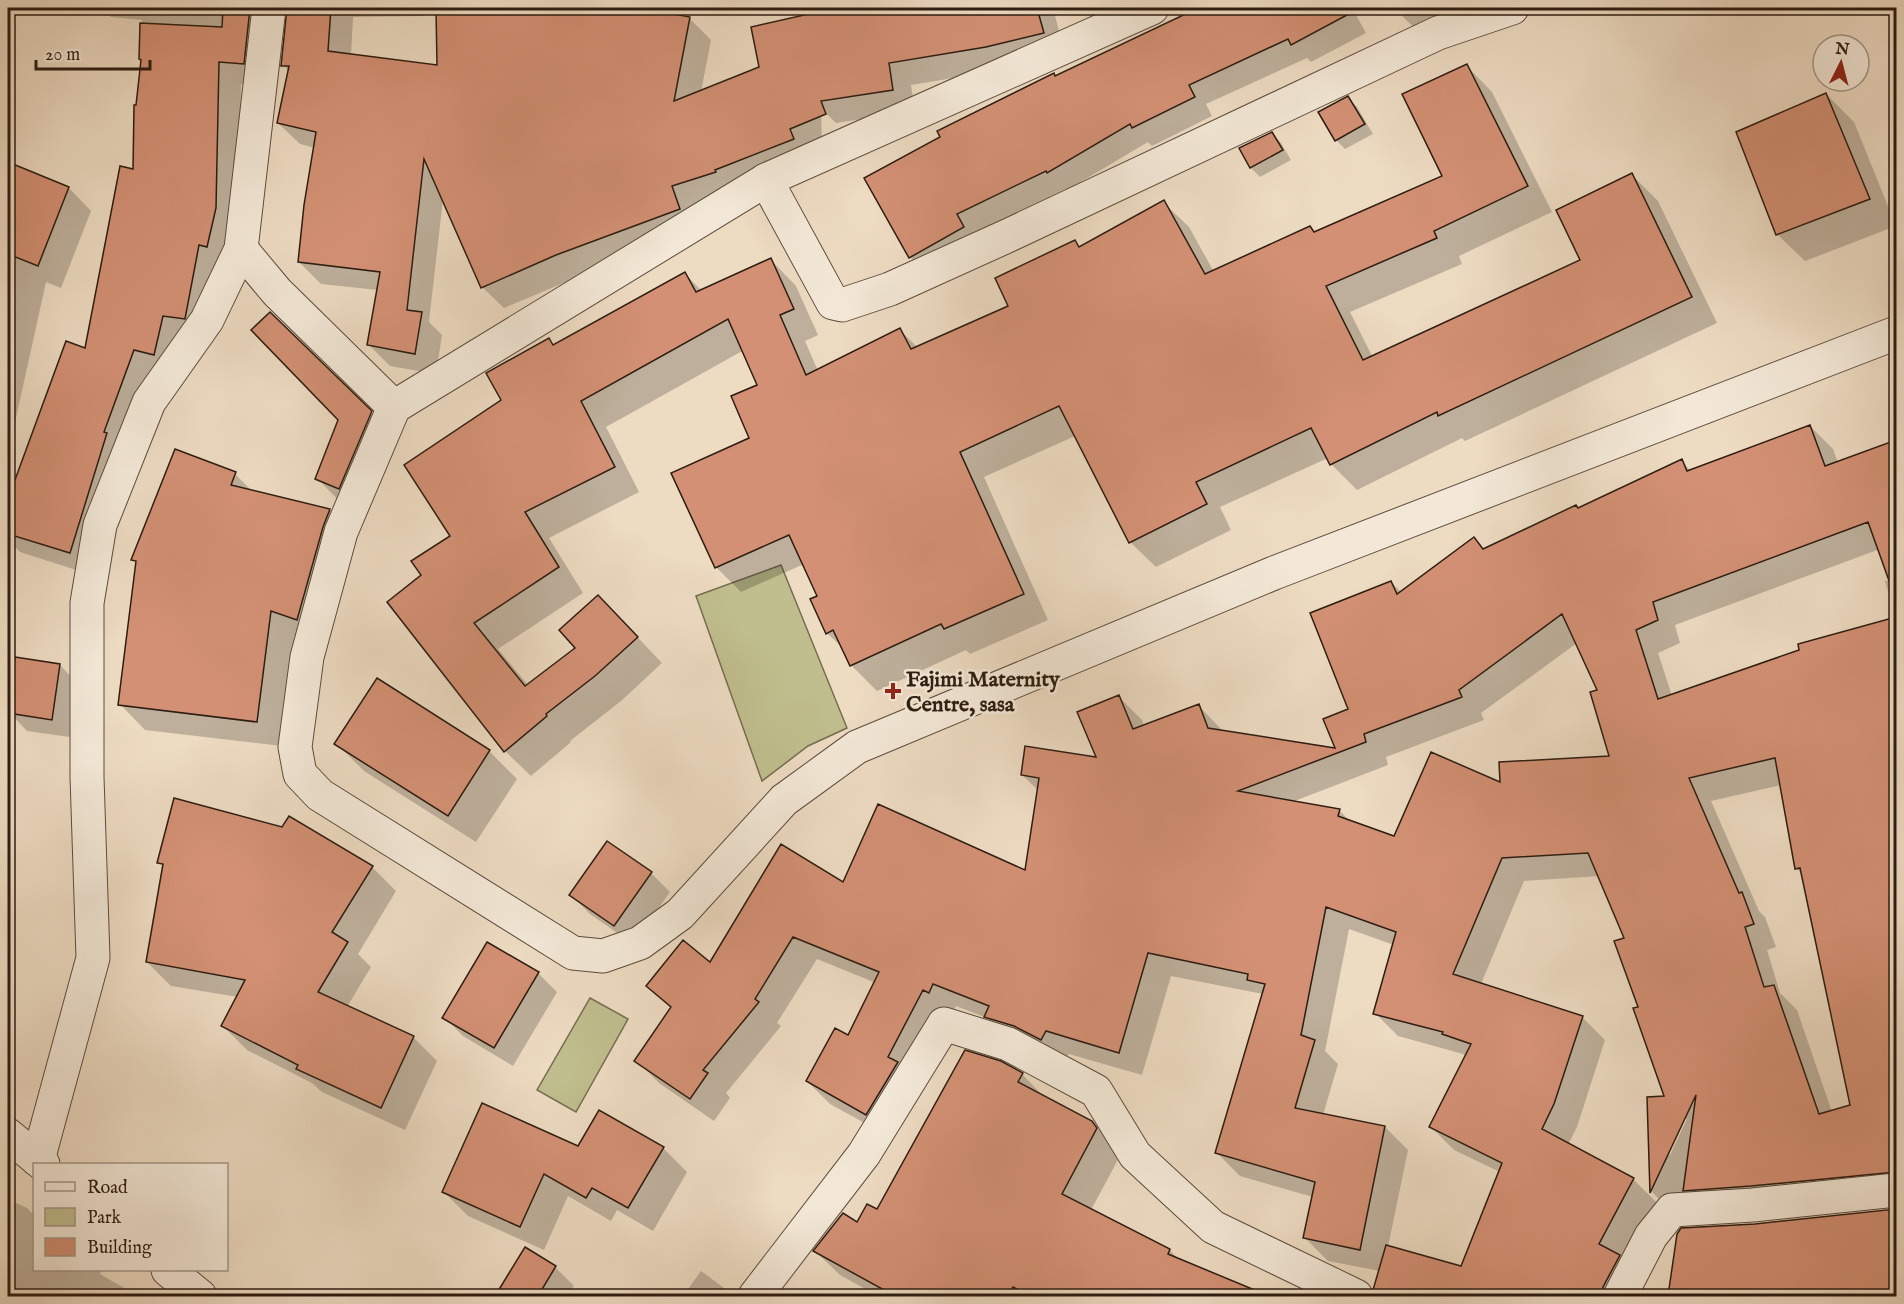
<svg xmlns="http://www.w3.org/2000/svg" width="1904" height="1304" font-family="'IM FELL English',serif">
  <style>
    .green { fill: #c0be8e; stroke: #766d50; stroke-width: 1.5 }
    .shadow { fill: #0003; fill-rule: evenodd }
    .building { fill: #d39074; stroke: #2c1c11; stroke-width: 1.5; fill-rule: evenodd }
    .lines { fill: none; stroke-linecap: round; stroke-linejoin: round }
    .minor-casing { stroke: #5c4c3d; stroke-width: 35 }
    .minor { stroke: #f3e8d7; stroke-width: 33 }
    .poi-dot { fill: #8f2418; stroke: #f3e8d7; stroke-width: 2 }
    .labels { text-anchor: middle; stroke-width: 5; stroke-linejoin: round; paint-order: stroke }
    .poi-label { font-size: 22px; font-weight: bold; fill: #2c1c11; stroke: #f3e8d7; text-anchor: start }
  </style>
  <rect width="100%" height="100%" fill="#eddbc2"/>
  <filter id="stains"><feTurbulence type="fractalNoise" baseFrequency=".00333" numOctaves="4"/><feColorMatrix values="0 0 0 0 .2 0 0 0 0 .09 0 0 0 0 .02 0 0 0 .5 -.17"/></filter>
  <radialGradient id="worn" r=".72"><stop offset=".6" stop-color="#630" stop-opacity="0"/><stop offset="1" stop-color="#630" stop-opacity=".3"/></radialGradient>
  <g class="green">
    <path d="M781 565 847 728 808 746 762 781 696 596Z"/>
    <path d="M590 998 628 1019 576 1112 537 1090Z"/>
  </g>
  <g class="shadow">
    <path d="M80 8H281L286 13 276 18 265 85 241 84 238 231 185 337 92 575 20 552 8 540V503L67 343 86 350 134 171 142 61 140 58 142 20 111 17 104 10Z"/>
    <path d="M289 8H423V16L353 17 351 55 438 67V8H524L565 10 566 8H633L689 18 711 40 701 92 821 71 835 8H1053L1065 54 1008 69 911 85 915 111 836 123 821 108 822 146 578 277 504 308 482 287 443 199 429 322 442 335 436 374 390 366 368 344 378 290 321 284 299 262 315 148 300 144 278 123 289 71 283 65Z"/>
    <path d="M1202 8H1352L1366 33 1311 62 1307 58 1206 104 1212 116 1152 146 1148 142 1067 190 1065 189 974 233 928 275 910 257 1056 77Z"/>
    <path d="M1399 8H1492L1420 33 1401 15Z"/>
    <path d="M1467 66 1492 92 1552 212 1459 256 1462 264 1350 312 1373 358 1582 261 1632 175 1658 201 1717 323 1465 441 1462 438 1357 490 1331 464 1328 458 1220 507 1231 530 1156 567 1130 542 1075 436 984 477 1048 620 970 654 966 650 877 691 852 666 845 650 827 633 819 597 804 564 741 592 716 567 751 439 759 386 744 350 606 427 639 492 549 538 583 593 498 649 528 685 578 648 623 622 662 663 621 701 570 741 571 742 531 776 505 751 423 576 452 536 503 401 549 340 555 346 685 274 702 291 771 260 796 286 818 335 805 341 818 371 900 330 918 348 1010 306 1075 242 1081 248 1163 202 1189 227 1214 272 1310 227 1316 233 1444 177Z"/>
    <path d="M1826 94 1854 122 1896 226 1805 261 1777 234Z"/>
    <path d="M1348 98 1357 107 1373 134 1345 149 1336 140 1320 112Z"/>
    <path d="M1272 134 1281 143 1291 160 1260 177 1251 168 1241 148Z"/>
    <path d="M9 164 69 188 91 211 61 288 46 282 8 454V169Z"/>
    <path d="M270 314 398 440 366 516 344 506 317 478 340 419Z"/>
    <path d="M1810 426 1833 449 1838 463 1896 441V724L1863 735 1896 733V1196L1707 1213 1685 1191 1674 1214 1652 1192 1648 1099 1666 1098 1639 1008 1626 939 1599 876 1524 881 1481 984 1582 1017 1605 1040 1577 1127 1568 1145 1634 1180 1657 1203 1625 1261 1633 1296H1400L1379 1275 1380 1271 1328 1261 1305 1238 1313 1197 1240 1176 1217 1153 1263 994 1171 976 1142 1075 1069 1054 1064 1062 1008 1039 987 1018 956 1006 890 1137 830 1104 807 1081 849 1037 876 983 817 959 777 1023 781 1026 726 1093 730 1098 714 1121 659 1083 636 1060 672 1009 648 986 710 964 844 884 1027 872 1039 791 1022 775 1098 759 1119 697 1142 720 1144 726 1199 706 1223 731 1337 750 1391 582 1401 592 1474 539 1484 550 1579 509 1681 461 1691 471ZM1880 549 1891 580 1885 581 1896 619 1672 696 1658 653 1680 643 1675 625ZM1577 643 1599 691 1611 757 1502 784 1395 838 1351 822 1339 810 1292 802 1388 765 1386 757 1484 720 1481 713ZM1781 785 1796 868 1803 875 1852 1106 1832 1112 1797 1010 1780 993 1767 950 1776 947 1765 917 1759 911 1711 801ZM1349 929 1394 945 1375 1013 1398 1036 1463 1054 1466 1056 1431 1127 1454 1150 1500 1172 1462 1268 1388 1247 1408 1150 1385 1127 1323 1115 1338 1064 1325 1051ZM1683 1119H1687L1670 1155 1667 1153Z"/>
    <path d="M235 474 253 492 330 510 355 535 322 644 295 635 282 746 145 730 120 704 137 563 133 559Z"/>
    <path d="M60 665 78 684 70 737 27 731 9 712Z"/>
    <path d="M336 743 489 751 517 779 476 842 364 771Z"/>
    <path d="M608 843 651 873 670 892 633 944 590 914 571 895Z"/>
    <path d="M158 862 372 867 396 891 358 954 371 967 347 1007 413 1037 437 1061 405 1130 322 1092 312 1083 247 1050 223 1026 238 997 171 986 147 962 164 867Z"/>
    <path d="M538 973 557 992 513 1066 463 1036 444 1017Z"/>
    <path d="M1022 1074 1045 1098 1091 1122 1117 1147 1121 1154 1091 1210 1170 1250 1180 1261 1230 1283 1244 1296H878L840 1275 815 1251 878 1211Z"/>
    <path d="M579 1148H663L687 1172 653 1231 617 1210 611 1221 568 1196 544 1250 468 1216 444 1192Z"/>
    <path d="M8 1199 27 1208 34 1215V1270H102L100 1274 138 1296H8Z"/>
    <path d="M1896 1210V1296H1670L1678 1234Z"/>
    <path d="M526 1249 555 1267 574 1286 568 1296H512L503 1287Z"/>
    <path d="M701 1271 731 1293 735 1296H683Z"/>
  </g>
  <g class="building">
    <path d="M223 8H250L244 64 219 62 216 208 207 247 199 245 185 319 163 316 154 355 134 350 104 432 107 433 70 553 8 534V499L66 341 85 348 120 166 133 169 134 105H136L141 60 139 59 140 23 222 27Z"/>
    <path d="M287 8H331L328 51 437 65 436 11 526 10V8H546L625 13 626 8H641L690 17 674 101 759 67 751 27 835 8H1037L1044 33 986 47 889 63 893 90 821 101 826 114 790 129 794 139 715 170 716 172 672 186 680 209 556 255 481 288 424 159 407 310 422 312 415 354 367 345 380 272 298 262 304 205 316 132 277 123 289 66H281Z"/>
    <path d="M1198 8H1360L1291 45 1288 39 1189 85 1195 97 1132 128 1130 124 1047 173 1046 171 957 214 964 227 909 258 864 178 940 137 937 131 1054 73 1055 76Z"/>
    <path d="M1467 64 1528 186 1434 231 1437 238 1326 286 1363 360 1580 260 1556 210 1632 173 1692 297 1438 416 1437 412 1330 465 1311 428 1196 482 1207 504 1129 543 1059 406 960 452 1024 594 944 629 941 624 850 666 833 630 826 634 810 599 817 596 789 535 715 568 671 473 749 438 731 396 757 385 728 319 581 401 615 467 525 512 559 567 474 623 525 686 575 648 559 630 598 595 638 637 595 676 546 714 547 716 504 752 387 602 421 575 411 561 450 536 404 465 501 400 486 373 549 338 553 345 685 272 696 292 771 258 794 309 780 315 806 375 900 328 911 349 1008 306 995 278 1075 240 1079 247 1164 200 1205 274 1310 226 1314 232 1442 176 1402 94Z"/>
    <path d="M1826 93 1870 199 1776 235 1736 132Z"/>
    <path d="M1348 96 1365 124 1335 141 1318 112Z"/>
    <path d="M1272 132 1283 150 1250 168 1239 148Z"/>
    <path d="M8 162 69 187 38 266 8 254Z"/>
    <path d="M270 312 372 411 339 489 315 479 338 420 251 330Z"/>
    <path d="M1810 425 1825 466 1896 440V588L1892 589 1868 522 1653 602 1658 620 1636 630 1658 699 1799 650 1798 644 1896 617V1172L1751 1186 1683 1191 1696 1095 1650 1193 1647 1097 1664 1096 1633 1008 1638 1007 1614 941 1624 938 1588 853 1502 858 1453 974 1583 1016 1554 1104 1542 1129 1634 1178 1599 1244 1620 1255 1603 1287 1601 1296H1374L1373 1290 1386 1245 1461 1266 1502 1163 1429 1127 1471 1044 1442 1034 1443 1032 1373 1014 1396 932 1326 907 1301 1035 1315 1040 1295 1108 1385 1126 1360 1250 1303 1238 1315 1182 1215 1153 1265 984 1247 980 1248 974 1148 953 1119 1053 1046 1031 1041 1040 1014 1026 984 1017 989 1006 933 984 929 993 923 990 888 1057 898 1062 866 1115 806 1081 835 1028 848 1035 879 972 793 937 755 999 759 1002 703 1070 708 1073 690 1099 634 1061 671 1007 646 986 683 940 710 962 781 844 843 882 878 804 1025 870 1039 778 1021 775 1025 746 1096 757 1077 712 1119 695 1133 729 1199 704 1208 728 1335 748 1323 719 1348 709 1310 613 1391 581 1397 594 1474 537 1483 549 1576 505 1578 508 1682 459 1687 471ZM1562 614 1597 690 1590 692 1609 756 1499 762 1500 782 1431 752 1394 836 1338 816 1340 809 1238 791 1366 742 1364 734 1462 697 1459 690ZM1775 758 1795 869 1800 868 1850 1105 1819 1114 1774 985 1764 987 1745 927 1754 924 1742 892 1739 893 1689 778Z"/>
    <path d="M175 449 236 472 231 485 330 509 323 527 297 620 271 611 257 722 118 705 136 561 131 560Z"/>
    <path d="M15 657 60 664 52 720 8 713Z"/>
    <path d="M377 678 490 750 448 816 334 744Z"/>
    <path d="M174 798 282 827 289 816 373 866 332 932 348 942 318 992 414 1036 381 1108 296 1069 298 1065 221 1026 245 980 146 962 163 864 157 863Z"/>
    <path d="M607 841 652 872 614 926 569 895Z"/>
    <path d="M487 942 539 972 494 1048 442 1018Z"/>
    <path d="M965 1050 1001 1061 1023 1073 1018 1082 1092 1121 1097 1128 1062 1194 1170 1249 1168 1254 1269 1296H1030L1013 1287 1007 1296H895L813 1251 843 1213 857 1222 867 1204 877 1209Z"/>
    <path d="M482 1103 578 1146 599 1110 664 1147 628 1208 592 1188 586 1198 544 1174 520 1227 442 1192Z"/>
    <path d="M1896 1209V1296H1668L1677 1234 1681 1228 1755 1224Z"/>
    <path d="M525 1247 556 1266 538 1296H495Z"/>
  </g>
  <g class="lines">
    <defs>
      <g id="minor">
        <path d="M1152 8 766 180 394 407 341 532 307 657 295 747 300 774 320 795 573 953 603 956 640 943 680 914 784 800 857 747 1274 573 1896 333"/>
        <path d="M766 180 833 303 842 305 890 289 1005 237 1438 33 1512 8"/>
        <path d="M241 249 277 292 394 407"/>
        <path d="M8 1135 43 1164"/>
        <path d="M38 1160 93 958 87 777V603L100 525 149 402 207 320 241 249 269 8"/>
        <path d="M168 1270 200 1296"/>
        <path d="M755 1296 864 1154 944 1024 1008 1044 1096 1091 1135 1155 1213 1227 1356 1296"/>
        <path d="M1620 1296 1651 1236 1672 1210 1753 1205 1896 1190"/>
      </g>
    </defs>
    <use href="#minor" class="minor-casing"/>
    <use href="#minor" class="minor"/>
  </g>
  <path class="poi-dot" d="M890 682h6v6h6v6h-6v6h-6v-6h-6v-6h6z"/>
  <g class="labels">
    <g class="poi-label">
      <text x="906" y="686">Fajimi Maternity<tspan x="906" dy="25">Centre, sasa</tspan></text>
    </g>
  </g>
  <rect width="1904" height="1304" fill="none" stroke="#eddbc2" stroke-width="30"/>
  <rect x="9" y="9" width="1886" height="1286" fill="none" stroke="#2c1c11" stroke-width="3"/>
  <rect x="15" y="15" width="1874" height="1274" fill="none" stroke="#2c1c11" stroke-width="1.5"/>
  <rect x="33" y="1163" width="195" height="108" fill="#f3e8d7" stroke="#a39688" stroke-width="1.5"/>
  <rect x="45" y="1182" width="30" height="9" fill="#f3e8d7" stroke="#a39688" stroke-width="1.5"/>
  <text x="87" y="1193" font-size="18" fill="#2c1c11">Road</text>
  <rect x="45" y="1208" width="30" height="18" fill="#c0be8e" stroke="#a39688" stroke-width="1.5"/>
  <text x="87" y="1223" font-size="18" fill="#2c1c11">Park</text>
  <rect x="45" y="1238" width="30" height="18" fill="#d39074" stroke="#a39688" stroke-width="1.5"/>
  <text x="87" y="1253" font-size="18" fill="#2c1c11">Building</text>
  <g transform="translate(1841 63) rotate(6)"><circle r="28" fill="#f3e8d7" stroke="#a39688" stroke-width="1.5"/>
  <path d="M0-4.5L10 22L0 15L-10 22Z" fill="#8f2418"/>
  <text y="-9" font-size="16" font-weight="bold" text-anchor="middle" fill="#2c1c11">N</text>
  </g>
  <path d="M36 60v9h114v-9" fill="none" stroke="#2c1c11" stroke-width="3"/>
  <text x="45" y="60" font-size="18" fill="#2c1c11" stroke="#f3e8d7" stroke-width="4.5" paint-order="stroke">20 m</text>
  <rect width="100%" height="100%" filter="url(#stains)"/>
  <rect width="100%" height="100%" fill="url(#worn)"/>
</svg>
